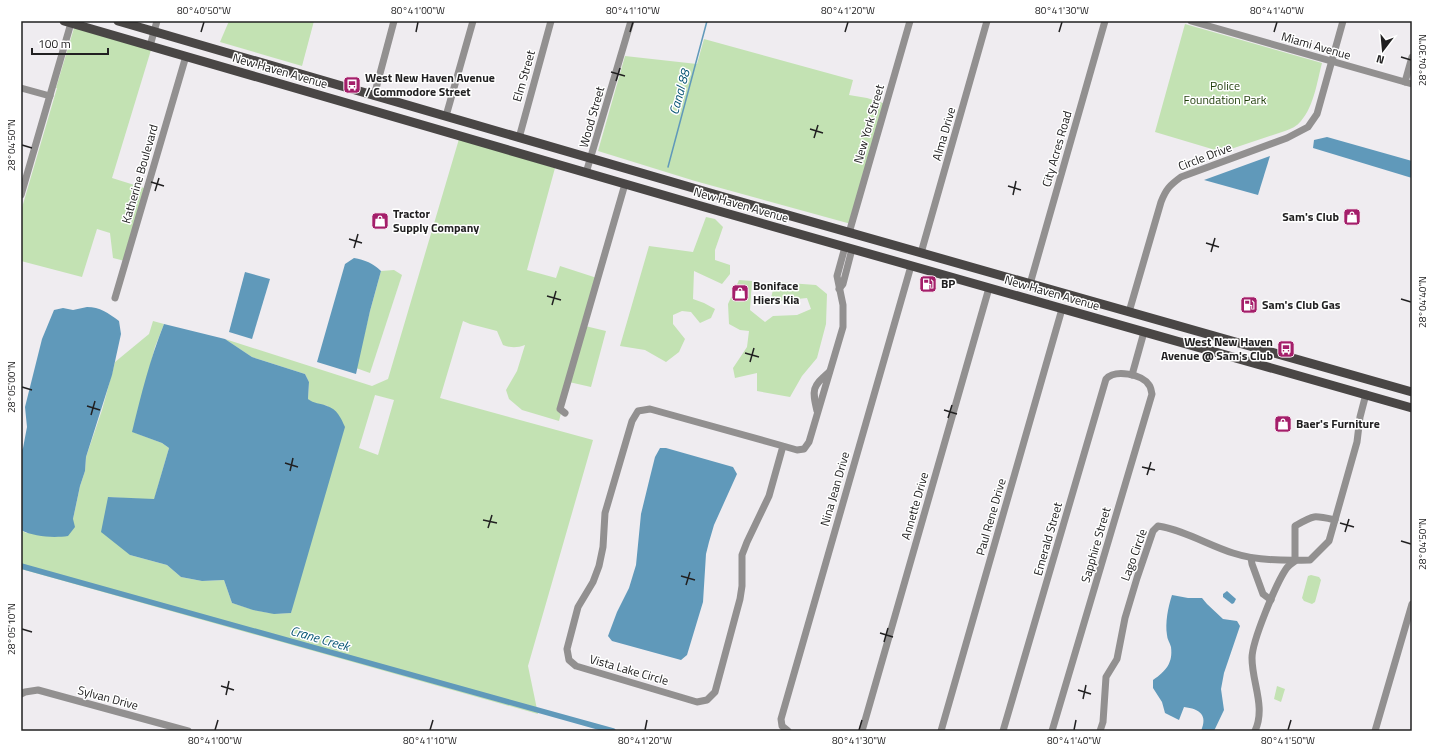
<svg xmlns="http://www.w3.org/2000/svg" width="1433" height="752" font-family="'Titillium Web',sans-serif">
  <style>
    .green { fill: #c3e2b3; fill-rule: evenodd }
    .water { fill: #6099ba }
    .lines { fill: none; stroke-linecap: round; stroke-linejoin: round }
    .stream { stroke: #6099ba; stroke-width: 1.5 }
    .canal { stroke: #6099ba; stroke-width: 5.5 }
    .minor { stroke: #929090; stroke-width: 7 }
    .major { stroke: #494645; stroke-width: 9 }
    .ticks { fill: none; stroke: #212021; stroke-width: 1.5 }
    .labels { text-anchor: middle; stroke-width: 3; stroke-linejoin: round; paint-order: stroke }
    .street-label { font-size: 12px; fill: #212021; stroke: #fff }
    .poi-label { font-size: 12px; font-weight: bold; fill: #212021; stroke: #fff; text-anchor: start }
    .park-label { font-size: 12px; fill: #1f3d09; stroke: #fff }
    .water-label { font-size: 13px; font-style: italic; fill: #025172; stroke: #fff }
    .neatline { fill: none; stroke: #212021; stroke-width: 1.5 }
    .ticks-label { font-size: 10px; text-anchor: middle; fill: #212021 }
  </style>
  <rect width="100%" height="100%" fill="#efecf0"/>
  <g class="green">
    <path d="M229 21H314L302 66 220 42Z"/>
    <path d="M1185 24 1322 63C1317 82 1314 106 1301 121 1297 126 1291 129 1285 131L1222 152 1155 132Z"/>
    <path d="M74 28 151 50 112 178 144 188 125 261 113 258 110 233 97 229 82 277 21 261V211L57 88H56Z"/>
    <path d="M704 39 853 80 849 95 867 98 886 104 851 224 695 181 598 151 625 56 697 64Z"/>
    <path d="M459 139 555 168 527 270 556 278 560 266 597 278 581 325 606 331 591 387 569 382 559 421 522 410 509 399 506 390 517 371 525 345C517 348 511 348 503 345L497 331 470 324 463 321 440 398 593 440 528 666 538 714 21 569V530L26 533 73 519 80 486 85 471 86 457 102 410 115 362 149 334 153 321 164 324 155 347 133 432 162 443 169 448 154 500 108 497 130 555 167 565 181 577 202 581 224 580 232 603C254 610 267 615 291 613L328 406 313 403 308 399 309 382 305 374 252 357 225 339 372 386 388 379ZM375 395 394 400 378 455 359 448Z"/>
    <path d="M706 217 715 219 723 227 715 250V260L730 265V274L722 284 694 271 693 299 704 303 715 309 711 318 700 323 691 312 682 311 673 315V324L685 339 679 352 666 362 645 350 620 346 649 246 693 252Z"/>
    <path d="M394 270 402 275 370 373 356 368 370 311 381 271Z"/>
    <path d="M739 280 752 281 750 310 765 322 773 316 797 315 811 309 807 298 778 301 771 298 775 282 816 285 827 294 826 324 817 358 802 376 790 397 757 391V373L735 378 733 368 747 347 749 331 740 330 729 324 728 304Z"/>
    <path d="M1311 575 1319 577 1321 580 1315 602 1312 604 1304 601 1302 598 1308 576Z"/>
    <path d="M1277 686 1285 689 1281 702 1274 699Z"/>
  </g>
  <g class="water">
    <path d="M1327 137 1412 161V178L1313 148 1314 140Z"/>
    <path d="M1270 156 1258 195 1204 180Z"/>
    <path d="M354 258C365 260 373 263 381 271L370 311 356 374 317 362 345 264Z"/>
    <path d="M245 272 270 279 252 339 229 332Z"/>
    <path d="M87 307C100 307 108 313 119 321L121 334 112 375 86 457 85 471 80 486 73 519 75 527 68 536C54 538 34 537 21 530V452L23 448 27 427 25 407 42 339 54 310 63 308 73 310Z"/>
    <path d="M164 324 225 339 252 357 305 374 309 382 308 399C314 404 320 403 327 406 337 409 341 418 345 427L291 613 274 614 253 610 232 603 224 580 202 581 181 577 167 565 130 555 101 532 108 497 154 499 169 448 162 443 132 432C141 395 150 359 164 324Z"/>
    <path d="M660 448H666L733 467 737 474 714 525 709 542 706 554 703 602 687 655 681 660 612 641 608 636 617 612 629 588 636 565 641 514 650 477 655 457Z"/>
    <path d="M1227 591 1236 599 1234 603 1232 604 1223 597V594Z"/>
    <path d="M1172 595 1188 598H1202L1207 604 1223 619 1237 621 1240 626 1224 673 1221 689 1224 710 1214 731H1201C1208 715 1200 709 1184 707L1179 720 1165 713 1162 702 1153 688V680C1166 671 1173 663 1171 647 1170 643 1167 639 1167 635 1165 623 1168 607 1172 595Z"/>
  </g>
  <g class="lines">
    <path class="stream" d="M668 167 707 21"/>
    <path class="canal" d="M21 566 613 731"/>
    <g class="minor">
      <path d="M1191 21 1412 84"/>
      <path d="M150 46 157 21"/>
      <path d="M1405 82 1412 57"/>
      <path d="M21 88 50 96"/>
      <path d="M374 96 394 21"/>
      <path d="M446 116 473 21"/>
      <path d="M519 138 551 21"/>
      <path d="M586 173 631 21"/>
      <path d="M21 195 71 23"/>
      <path d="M849 233 910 21"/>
      <path d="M921 253 987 21"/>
      <path d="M1030 284 1105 21"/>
      <path d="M839 289 843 284 852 249"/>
      <path d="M115 298 186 56"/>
      <path d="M1129 312 1161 202C1166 189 1170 185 1181 177L1287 138 1308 127 1317 114 1343 21"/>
      <path d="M1132 375 1144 332"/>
      <path d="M817 411C812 389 812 387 829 372"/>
      <path d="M565 413 560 409 625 184"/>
      <path d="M783 446 769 496 747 542 742 555V586L740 599 715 692 707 700 697 702 576 666 569 660 567 649 578 607 593 582 599 566 603 547 605 513 632 421 638 411 650 409 783 446 797 450 804 449 809 442 843 327V305L837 276 845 247"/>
      <path d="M1251 558 1252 564 1263 594 1271 600"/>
      <path d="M21 694 25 692 38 690 188 731"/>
      <path d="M788 731 782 726 781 719 911 266"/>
      <path d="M862 731 989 288"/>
      <path d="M941 731 1062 309"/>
      <path d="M1003 731 1106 379C1115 369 1142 374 1149 385 1151 387 1151 391 1152 394L1052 731"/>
      <path d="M1100 731 1103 722 1106 677 1117 659 1125 618 1137 578 1153 531 1158 526C1184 530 1208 545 1233 553 1257 561 1285 561 1310 560L1329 541 1357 442 1360 417 1366 394"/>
      <path d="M1255 731C1266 707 1252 683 1252 658 1252 641 1276 584 1286 569 1288 566 1292 563 1295 561V526C1314 515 1313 515 1335 520"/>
      <path d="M1375 731 1412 604"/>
    </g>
    <g class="major">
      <path d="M64 21 701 206 1412 408"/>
      <path d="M118 21 724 197 1412 392"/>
    </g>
  </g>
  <path class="ticks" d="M201 32 204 22M416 32 418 22M630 32 633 22M845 32 848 22M1059 32 1062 22M1274 32 1277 22M1401 57 1411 60M611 72 625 76M616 81 620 68M810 129 823 133M814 138 818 125M22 145 32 148M151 182 164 186M1008 186 1021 190M155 191 159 178M1013 195 1016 181M349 239 362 243M1206 243 1219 247M354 248 358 234M1211 252 1215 238M547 296 561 300M1401 299 1411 302M552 305 556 291M745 353 759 357M750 362 754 348M22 387 32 390M87 406 100 410M944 410 957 414M91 415 95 401M948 418 952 405M285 463 298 467M1142 467 1155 470M290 471 293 458M1147 475 1151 462M483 520 497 523M1340 523 1354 527M488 528 492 515M1345 532 1349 519M1401 541 1411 544M681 576 695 580M686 585 690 572M22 629 32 632M880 633 893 637M884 642 888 628M221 686 234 690M1078 690 1091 694M226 695 229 681M1083 699 1086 685M215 730 218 720M430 730 433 720M645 730 647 720M859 730 862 720M1074 730 1076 720M1288 730 1291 720"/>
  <defs>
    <symbol id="bus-square" viewBox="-11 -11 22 22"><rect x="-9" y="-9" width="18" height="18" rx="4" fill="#a41e6a" stroke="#fff"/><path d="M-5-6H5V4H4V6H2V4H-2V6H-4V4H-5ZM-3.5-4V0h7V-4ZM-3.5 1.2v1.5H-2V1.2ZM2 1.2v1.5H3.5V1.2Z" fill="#fff"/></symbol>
    <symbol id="shop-square" viewBox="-11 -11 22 22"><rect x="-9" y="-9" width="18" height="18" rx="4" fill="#a41e6a" stroke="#fff"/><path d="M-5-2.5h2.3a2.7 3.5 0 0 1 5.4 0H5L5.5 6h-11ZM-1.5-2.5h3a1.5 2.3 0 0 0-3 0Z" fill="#fff"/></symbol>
    <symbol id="fuel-square" viewBox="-11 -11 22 22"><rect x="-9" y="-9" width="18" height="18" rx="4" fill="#a41e6a" stroke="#fff"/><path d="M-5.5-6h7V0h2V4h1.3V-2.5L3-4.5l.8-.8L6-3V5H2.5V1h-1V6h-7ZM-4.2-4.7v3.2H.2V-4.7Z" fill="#fff"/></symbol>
  </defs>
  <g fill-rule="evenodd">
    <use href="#bus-square" x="342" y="75" width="20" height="20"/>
    <use href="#shop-square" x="1342" y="207" width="20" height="20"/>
    <use href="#shop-square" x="370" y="211" width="20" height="20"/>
    <use href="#fuel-square" x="918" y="274" width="20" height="20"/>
    <use href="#shop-square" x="730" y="283" width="20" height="20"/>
    <use href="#fuel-square" x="1239" y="295" width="20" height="20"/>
    <use href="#bus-square" x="1276" y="339" width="20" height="20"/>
    <use href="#shop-square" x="1273" y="414" width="20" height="20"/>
  </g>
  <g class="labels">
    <g class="street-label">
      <text transform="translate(1316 46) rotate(16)" y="4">Miami Avenue</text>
      <text transform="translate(280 71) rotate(16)" y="4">New Haven Avenue</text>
      <text transform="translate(524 76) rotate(-74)" y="4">Elm Street</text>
      <text transform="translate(592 117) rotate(-74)" y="4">Wood Street</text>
      <text transform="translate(869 124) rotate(-74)" y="4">New York Street</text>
      <text transform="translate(944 134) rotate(-74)" y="4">Alma Drive</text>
      <text transform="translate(1057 149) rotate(-74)" y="4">City Acres Road</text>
      <text transform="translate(1205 157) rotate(-21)" y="4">Circle Drive</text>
      <text transform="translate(140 174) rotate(-74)" y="4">Katherine Boulevard</text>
      <text transform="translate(741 205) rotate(16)" y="4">New Haven Avenue</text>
      <text transform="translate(1052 293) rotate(16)" y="4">New Haven Avenue</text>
      <text transform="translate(835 489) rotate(-74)" y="4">Nina Jean Drive</text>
      <text transform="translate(915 506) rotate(-74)" y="4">Annette Drive</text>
      <text transform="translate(991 517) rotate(-74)" y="4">Paul Rene Drive</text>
      <text transform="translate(1048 539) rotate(-74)" y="4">Emerald Street</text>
      <text transform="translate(1096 545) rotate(-74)" y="4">Sapphire Street</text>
      <text transform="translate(1134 555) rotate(-70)" y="4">Lago Circle</text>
      <text transform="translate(629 670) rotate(16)" y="4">Vista Lake Circle</text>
      <text transform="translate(108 698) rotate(15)" y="4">Sylvan Drive</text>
    </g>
    <g class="poi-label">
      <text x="365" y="82">West New Haven Avenue<tspan x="365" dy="14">/ Commodore Street</tspan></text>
      <text x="393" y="218">Tractor<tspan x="393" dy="14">Supply Company</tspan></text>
      <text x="1339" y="221" text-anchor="end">Sam's Club</text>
      <text x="941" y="288">BP</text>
      <text x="753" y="290">Boniface<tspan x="753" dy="14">Hiers Kia</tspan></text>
      <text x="1262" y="309">Sam's Club Gas</text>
      <text x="1273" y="346" text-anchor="end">West New Haven<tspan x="1273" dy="14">Avenue @ Sam's Club</tspan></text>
      <text x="1296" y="428">Baer's Furniture</text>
    </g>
    <g class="park-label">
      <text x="1225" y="90">Police<tspan x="1225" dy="14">Foundation Park</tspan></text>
    </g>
    <g class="water-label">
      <text transform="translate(679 92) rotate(-75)" y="5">Canal 88</text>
      <text transform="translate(320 638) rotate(16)" y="5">Crane Creek</text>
    </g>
  </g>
  <rect width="1433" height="752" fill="none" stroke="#ffffff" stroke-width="44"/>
  <g transform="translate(1383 50) rotate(196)" stroke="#ffffff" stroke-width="3" paint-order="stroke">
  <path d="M0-3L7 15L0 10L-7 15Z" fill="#212021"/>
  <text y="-6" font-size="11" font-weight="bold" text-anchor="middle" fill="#212021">N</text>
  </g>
  <path d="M32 48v6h76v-6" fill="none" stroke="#212021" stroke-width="2"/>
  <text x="38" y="48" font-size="12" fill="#212021" stroke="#ffffff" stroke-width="3" paint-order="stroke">100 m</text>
  <rect x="22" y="22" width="1389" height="708" class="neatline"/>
  <g class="ticks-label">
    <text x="204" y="14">80°40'50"W</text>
    <text x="418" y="14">80°41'00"W</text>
    <text x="633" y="14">80°41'10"W</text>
    <text x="848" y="14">80°41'20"W</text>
    <text x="1062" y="14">80°41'30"W</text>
    <text x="1277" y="14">80°41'40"W</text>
    <text transform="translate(1422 60) rotate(-90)" y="4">28°04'30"N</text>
    <text transform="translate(11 145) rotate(-90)" y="4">28°04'50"N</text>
    <text transform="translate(1422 302) rotate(-90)" y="4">28°04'40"N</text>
    <text transform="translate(11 387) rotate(-90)" y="4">28°05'00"N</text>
    <text transform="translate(1422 544) rotate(-90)" y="4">28°04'50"N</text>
    <text transform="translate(11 629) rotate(-90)" y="4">28°05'10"N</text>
    <text x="215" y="744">80°41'00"W</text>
    <text x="430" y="744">80°41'10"W</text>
    <text x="645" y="744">80°41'20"W</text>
    <text x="859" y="744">80°41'30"W</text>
    <text x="1074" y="744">80°41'40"W</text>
    <text x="1288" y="744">80°41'50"W</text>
  </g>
</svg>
